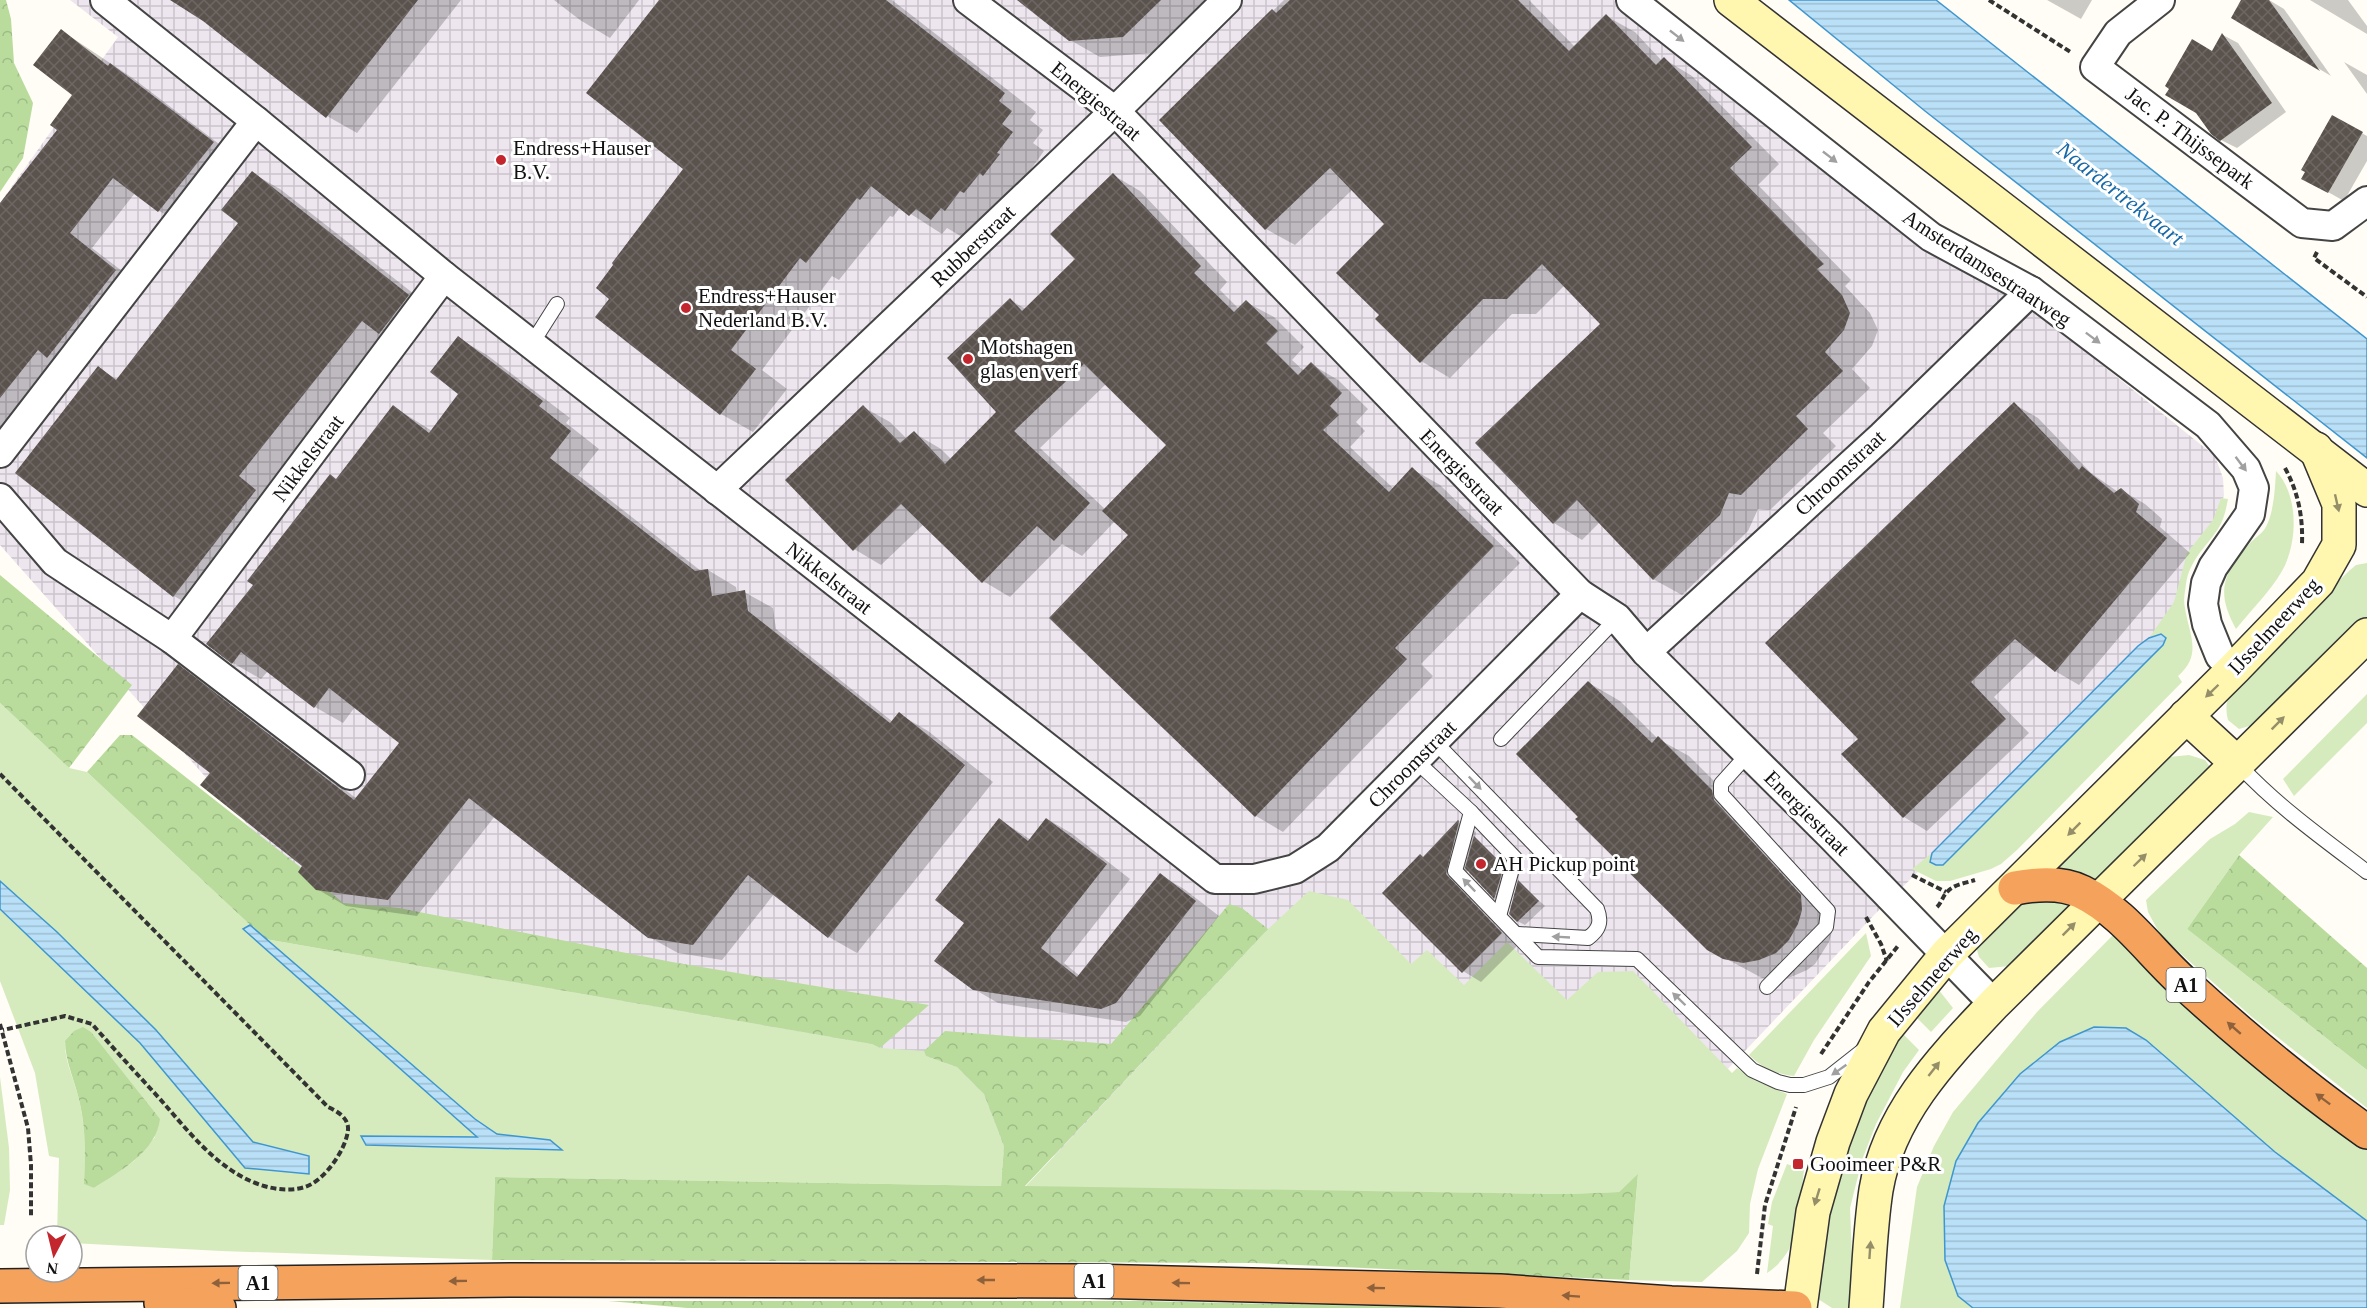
<svg xmlns="http://www.w3.org/2000/svg" width="2367" height="1308" font-family="'Times New Roman',serif">
  <style>
    .industrial { fill: url(#industrial-grid) }
    .grass { fill: #d5ebbd; fill-rule: evenodd }
    .forest { fill: url(#forest-crowns) }
    .water { fill: url(#water-rules); stroke: #3f96cf; stroke-width: 1.5 }
    .shadow { fill: #0003; fill-rule: evenodd }
    .building { fill: url(#building-cross-hatch) }
    .lines { fill: none; stroke-linecap: round; stroke-linejoin: round }
    .lane-casing { stroke: #444; stroke-width: 16 }
    .street-casing { stroke: #444; stroke-width: 32 }
    .secondary-casing { stroke: #333; stroke-width: 36 }
    .highway-casing { stroke: #222; stroke-width: 36 }
    .path { stroke: #333; stroke-width: 4; stroke-dasharray: 6 3; stroke-linecap: butt }
    .lane { stroke: #fff; stroke-width: 14 }
    .street { stroke: #fff; stroke-width: 28 }
    .secondary { stroke: #fff6b0; stroke-width: 33 }
    .highway { stroke: #f5a25d; stroke-width: 33 }
    .oneway { fill: #a0a0a0 }
    .oneway2 { fill: #948f68 }
    .oneway3 { fill: #8e613b }
    .poi-dot { fill: #c4262e; stroke: #fff; stroke-width: 2 }
    .labels { text-anchor: middle; stroke-width: 6; stroke-linejoin: round; paint-order: stroke }
    .shield { fill: #fff; stroke: #585858; stroke-width: 1.5 }
    .shield-label { font-size: 20px; font-weight: bold; fill: #111 }
    .street-label { font-size: 21px; fill: #111; stroke: #fff }
    .poi-label { font-size: 21px; fill: #111; stroke: #fff; text-anchor: start }
    .water-label { font-size: 22px; font-style: italic; fill: #1768a6; stroke: #fff }
  </style>
  <defs>
    <pattern id="industrial-grid" width="8" height="8" patternUnits="userSpaceOnUse" patternTransform="scale(1.5)"><rect width="8" height="8" fill="#eee6ef"/><path d="M0 4h8M4 0v8" fill="none" stroke="#cbc4cc"/></pattern>
    <pattern id="forest-crowns" width="20" height="18" patternUnits="userSpaceOnUse" patternTransform="scale(1.5)"><rect width="20" height="18" fill="#b9dc9c"/><path d="M2 6a3 3 0 1 1 6 0M12 15a3 3 0 1 1 6 0" fill="none" stroke="#9ebc85"/></pattern>
    <pattern id="water-rules" width="6" height="5" patternUnits="userSpaceOnUse" patternTransform="scale(1.5)"><rect width="6" height="5" fill="#b9e0f7"/><path d="M0 2.5h6" fill="none" stroke="#9ebfd3"/></pattern>
    <pattern id="building-cross-hatch" width="8" height="8" patternUnits="userSpaceOnUse" patternTransform="scale(1.5)"><rect width="8" height="8" fill="#5a524d"/><path d="M0 0l8 8M0 8l8-8" fill="none" stroke="#6d6662"/></pattern>
  </defs>
  <rect width="100%" height="100%" fill="#fffdf5"/>
  <path class="industrial" d="M70 0H1614L2030 307 2215 456 2223 478 2224 496 2211 527 2187 562 2167 628 1875 914 1614 1189 512 1123 0 545V203L118 37Z"/>
  <g class="grass">
    <path d="M2276 471C2299 495 2298 543 2282 571 2270 592 2251 610 2236 629 2215 591 2223 573 2251 542 2255 538 2261 534 2264 530 2274 516 2275 487 2276 471Z"/>
    <path d="M2221 498 2228 499C2226 509 2224 520 2218 529 2205 548 2189 561 2186 584 2185 592 2183 600 2185 608 2189 635 2203 654 2178 676L2182 682 2017 850 2001 864 1991 869 1950 881H1936L1912 869 1932 853 1931 862 2163 645 2166 638 2161 634 2149 638 2174 602 2187 553 2213 520Z"/>
    <path d="M2367 563V620L2266 721 2239 729 2228 720C2224 705 2228 693 2237 681L2349 571 2356 565Z"/>
    <path d="M2367 694V723L2294 796 2283 779Z"/>
    <path d="M0 703 69 768 87 772 265 939 872 1044 880 1048 924 1051 926 1056 957 1067 984 1094 1004 1146 1001 1186 495 1177 492 1260 221 1251 72 1243V1236H57L59 1158 49 1156 35 1073 0 981V909L140 1043 245 1168 309 1174V1156L253 1142 156 1030 57 932 0 881ZM65 1041 155 1137 134 1161 94 1188 84 1183C85 1157 86 1130 80 1104 76 1083 64 1062 65 1041Z"/>
    <path d="M2189 755 2205 760 2213 771 2095 888 2044 874 2159 758Z"/>
    <path d="M2249 812 2273 817 2239 855 2187 929 2367 1070V1108L2252 1017 2161 936 2148 912 2146 900 2210 839 2235 824Z"/>
    <path d="M1309 891 1348 900 1411 964 1427 950 1464 985 1507 942 1567 1000 1598 972 1633 971 1732 1073 1737 1068 1754 1080 1787 1094 1758 1169 1750 1204 1749 1233 1737 1251 1702 1282 1629 1280 1638 1175 1619 1192 1566 1194 1025 1187 1268 929Z"/>
    <path d="M2050 897 2080 906 2020 965 1989 968 1979 957 1975 943 2020 900Z"/>
    <path d="M1866 933 1871 956 1814 1040 1794 1076C1776 1074 1762 1068 1749 1055Z"/>
    <path d="M2113 935 2367 1146V1221L2275 1152 1958 1296 1973 1308H1900L1917 1187 1934 1146 1953 1112 2037 1012Z"/>
    <path d="M1938 989 1953 1008 1931 1032 1911 1012Z"/>
    <path d="M1899 1030 1919 1050 1903 1072 1876 1124 1862 1160 1850 1208 1854 1308H1832L1812 1295 1816 1251 1858 1108Z"/>
    <path d="M0 1077 9 1148 10 1190 4 1225H0Z"/>
    <path d="M1787 1164 1804 1170C1799 1209 1803 1249 1767 1273L1773 1226 1768 1224 1772 1202Z"/>
  </g>
  <g class="forest">
    <path d="M0 0H6L11 19 14 63 33 103 23 158 0 192Z"/>
    <path d="M0 575 132 685 69 768 0 703Z"/>
    <path d="M120 735H132L308 873 343 903 399 908 672 962 929 1005 880 1048 872 1044 265 939 87 772Z"/>
    <path d="M2239 855 2367 968V1070L2187 929Z"/>
    <path d="M1229 904 1242 908 1268 929 1025 1186 1566 1194 1619 1192 1638 1174 1629 1280 1254 1263 492 1260 495 1177 1001 1186 1004 1146 984 1094 957 1067 926 1056 924 1051 945 1031 1111 1044Z"/>
    <path d="M83 1027 91 1032 160 1119C156 1152 120 1171 94 1188L84 1184C85 1157 86 1130 80 1104 76 1083 65 1062 65 1041L74 1031Z"/>
    <path d="M609 1301H1140L1461 1308H687Z"/>
  </g>
  <g class="water">
    <path d="M1789 0H1936L2367 339V458L1925 111Z"/>
    <path d="M2161 634 2166 638 2163 645 1943 865H1936L1930 862 1932 853 2138 646 2149 638Z"/>
    <path d="M0 881 57 932 156 1030 253 1142 309 1156V1174L245 1168 140 1043 0 909Z"/>
    <path d="M250 925 475 1119 497 1134 550 1140 562 1150 366 1145 361 1136 477 1137 243 929Z"/>
    <path d="M2094 1027 2126 1028 2146 1040 2275 1152 2367 1221V1308H1973L1958 1296 1945 1260 1944 1206 1956 1161 1978 1123 2020 1074 2060 1042Z"/>
  </g>
  <g class="shadow">
    <path d="M204 0H461L357 133 327 116Z"/>
    <path d="M554 0H639L610 38 580 20Z"/>
    <path d="M661 0H892L1036 112 1030 120 1043 130 1033 143 1044 151 1029 172 1031 174 978 228 974 226 964 238 947 228 942 234 900 207 893 217 890 216 839 280 832 276 762 370 787 389 753 432 721 414 597 317 611 299 685 169Z"/>
    <path d="M1019 0H1208L1152 53 1100 57 1070 40Z"/>
    <path d="M1284 0H1529L1575 47 1606 16 1635 32 1662 61 1664 59 1692 76 1779 164 1758 185 1851 280 1845 286 1870 313 1878 330 1872 346 1852 369 1870 388 1823 433 1836 446 1770 510 1758 509 1748 531 1682 595 1653 579 1600 522 1582 540 1554 523 1602 324 1565 285 1536 314H1512L1450 378 1421 361 1381 315 1386 224 1353 189 1295 245 1266 229 1161 120Z"/>
    <path d="M2047 0H2092L2081 19Z"/>
    <path d="M2269 0 2284 9 2331 76 2253 29Z"/>
    <path d="M2310 0H2348L2367 26V34Z"/>
    <path d="M62 31 134 79 236 157 182 224 159 211 135 193 92 248 139 284 0 439V205L59 130 74 94Z"/>
    <path d="M2223 35 2238 43 2286 112 2237 148 2221 140Z"/>
    <path d="M2344 62 2367 75V94Z"/>
    <path d="M2333 117 2367 136V161L2344 201 2303 178Z"/>
    <path d="M252 173 280 189 437 312 408 349 389 338 202 612 174 596 98 368 118 380 240 223Z"/>
    <path d="M1113 175 1140 191 1227 282 1220 290 1239 309 1246 302 1274 317 1304 347 1292 360 1304 371 1311 364 1338 380 1368 409 1356 422 1365 431 1350 447 1394 489 1412 469 1440 485 1520 563 1421 664 1433 676 1283 832 1256 816 1051 618 1130 535 1115 521 1082 556 1062 544 1010 597 983 581 924 524 881 565 854 549 863 407 890 422 907 439 914 433 941 449 952 460 998 412 1010 300 1026 309 1077 259ZM1106 384 1168 445 1106 510 1040 448Z"/>
    <path d="M458 338 487 355 570 418 566 423 599 449 578 475 701 571 708 570 736 587 737 593 744 592 773 608 776 629 893 722 899 714 928 731 993 782 857 953 829 937 774 894 722 960 678 953 649 937 495 816 417 916 346 906 317 889 178 666 206 682 357 799 401 743 355 707 343 723 315 707 268 671 261 679 233 663 337 480 394 407 432 431 460 394Z"/>
    <path d="M2014 404 2038 418 2091 473 2118 492 2121 490 2145 504 2162 519 2160 527 2190 553 2079 685 2055 671 2037 655 1994 697 2029 733 1927 831 1904 817 1860 739Z"/>
    <path d="M1589 683 1620 701 1658 739 1689 756 1743 810 1832 914 1833 928 1829 942 1815 964 1807 970 1791 977 1775 980 1762 978 1708 949 1580 817Z"/>
    <path d="M1047 819 1071 833 1130 879 1064 963 1080 976 1160 875 1184 889 1219 916 1140 1016 1126 1022 998 1003 974 989 966 923 1000 820 1031 840Z"/>
    <path d="M1458 822 1476 832 1475 839 1510 871 1502 902 1495 898 1468 869 1464 885 1519 944 1481 982 1463 971 1424 858Z"/>
    <path d="M1519 883 1545 906 1525 925 1517 921Z"/>
  </g>
  <g class="building">
    <path d="M170 0H418L326 118 203 21Z"/>
    <path d="M659 0H886L1005 93 999 101 1012 111 1002 124 1013 132 997 153 1000 154 983 176 980 173 964 193 960 191 945 211 941 208 931 220 916 209 909 216 871 186 860 200 857 198 806 263 800 258 731 350 756 369 720 415 595 317 609 299 596 288 613 265 612 263 683 169 586 93Z"/>
    <path d="M1017 0H1161L1123 37 1069 41Z"/>
    <path d="M1290 0H1518L1569 51 1606 14 1656 65 1664 57 1752 147 1730 168 1824 264 1817 269 1842 295 1850 313 1844 330 1825 352 1843 371 1796 416 1808 429 1741 495 1729 493 1720 515 1653 580 1577 500 1553 524 1475 443 1600 324 1542 264 1507 299H1483L1420 363 1375 319 1379 315 1336 273 1384 224 1330 168 1265 230 1159 120 1272 9 1276 13Z"/>
    <path d="M2241 0H2269L2320 71 2231 18Z"/>
    <path d="M61 29 108 66 110 63 214 142 158 212 113 178 70 233 116 270 47 358 38 350 0 398V203L57 130 50 125 72 95 33 65Z"/>
    <path d="M2222 33 2272 103 2220 141 2211 134 2196 113 2165 95 2169 89 2165 86 2192 39 2212 51Z"/>
    <path d="M2332 115 2363 132 2328 193 2301 179 2305 172 2301 170Z"/>
    <path d="M252 171 409 295 379 334 362 321 239 476 256 490 173 597 15 473 98 366 116 380 238 223 221 210Z"/>
    <path d="M1113 173 1201 266 1194 273 1234 312 1246 300 1278 331 1266 343 1298 375 1311 362 1342 393 1330 406 1339 415 1323 430 1389 492 1412 467 1494 546 1395 648 1407 659 1255 817 1049 618 1128 535 1102 511 1166 445 1084 364 1014 431 1090 503 1054 541 1037 526 982 583 901 504 853 551 785 480 863 405 900 443 914 431 945 464 996 412 947 358 1010 298 1022 311 1075 259 1050 234Z"/>
    <path d="M458 336 543 401 539 406 571 431 550 458 695 571 708 569 712 596 745 590 748 611 890 723 899 712 965 765 828 938 748 875 693 945 648 938 469 798 388 900 316 890 298 872 302 866 200 785 210 773 137 716 178 664 354 800 399 743 329 688 314 708 241 652 232 664 206 644 253 585 247 581 330 474 336 479 393 405 429 433 458 394 430 372Z"/>
    <path d="M2014 402 2079 470 2082 466 2114 493 2121 488 2139 504 2136 512 2167 538 2055 672 2015 639 1971 682 2006 719 1903 818 1841 754 1858 739 1765 643Z"/>
    <path d="M1588 681 1652 743 1658 736 1712 790 1714 800 1801 895 1802 910 1798 924 1789 940 1776 953 1759 960 1743 963 1723 959 1707 950 1575 819 1578 817 1516 754Z"/>
    <path d="M999 818 1028 841 1046 818 1107 864 1041 948 1077 977 1160 873 1196 901 1116 1003 1101 1009 973 990 934 961 964 923 935 900Z"/>
    <path d="M1458 820 1459 821 1446 874 1502 933 1462 973 1382 893 1420 854 1423 857Z"/>
    <path d="M1474 836 1504 866 1494 899 1465 868Z"/>
    <path d="M1518 880 1539 901 1517 922 1509 914Z"/>
  </g>
  <g class="lines">
    <defs>
      <g id="lane">
        <path d="M531 345 557 304"/>
        <path d="M1501 739 1617 618"/>
        <path d="M1434 741 1597 909C1602 922 1599 930 1588 938L1518 934"/>
        <path d="M1748 754 1721 784V794L1828 911 1826 927 1767 987"/>
        <path d="M1415 760 1471 812 1455 871 1538 957 1637 959 1752 1070 1778 1082 1790 1085H1804L1829 1077 1862 1051"/>
        <path d="M2238 764C2276 805 2322 838 2367 872"/>
        <path d="M1471 812 1515 858 1499 916"/>
      </g>
      <g id="street">
        <path d="M105 0 256 121 444 276 1215 879H1254L1295 869 1328 848 1580 594"/>
        <path d="M968 0 1115 111 1580 594 1617 618 1646 652 1831 836 1994 1004"/>
        <path d="M1631 0 1931 237 2031 291 2208 425 2246 469 2254 488 2250 514 2213 567 2206 583 2203 604 2207 624 2220 656 2235 668"/>
        <path d="M2160 0 2118 33 2095 67 2302 223 2333 226 2367 201"/>
        <path d="M0 453 256 121"/>
        <path d="M717 490 1115 111 1227 0"/>
        <path d="M0 498 55 562 172 639 444 276"/>
        <path d="M172 639 350 775"/>
        <path d="M1646 652 1882 436 2031 291"/>
      </g>
      <g id="secondary">
        <path d="M1731 0 2367 490"/>
        <path d="M2186 716 2238 764"/>
        <path d="M1800 1308 1813 1212 1833 1142 1851 1094 1884 1031 1947 954 2235 668 2318 582 2339 545V504L2316 449"/>
        <path d="M1866 1308C1869 1269 1870 1229 1876 1190 1889 1113 1943 1058 1994 1004L2367 635"/>
      </g>
      <g id="highway">
        <path d="M2015 888C2036 884 2062 882 2082 892 2123 912 2150 952 2183 982 2242 1036 2302 1086 2367 1132"/>
        <path d="M0 1286 516 1280 1089 1281 1500 1291 1671 1303 1795 1308"/>
        <path d="M161 1303 219 1308"/>
      </g>
    </defs>
    <use href="#lane" class="lane-casing"/>
    <use href="#street" class="street-casing"/>
    <use href="#secondary" class="secondary-casing"/>
    <use href="#highway" class="highway-casing"/>
    <g class="path">
      <path d="M1989 0 2072 53"/>
      <path d="M2317 252 2314 258 2367 297"/>
      <path d="M2285 468C2298 492 2303 516 2302 544"/>
      <path d="M0 774 328 1107C337 1111 349 1118 348 1130 346 1150 324 1181 305 1187 292 1191 278 1190 264 1186 220 1173 189 1132 160 1099 137 1074 114 1049 92 1024L65 1016 3 1030"/>
      <path d="M1912 875 1946 892"/>
      <path d="M1937 907C1942 902 1943 895 1948 891 1955 884 1966 883 1975 880"/>
      <path d="M1866 917 1881 944 1887 961"/>
      <path d="M0 1024 28 1128 31 1165V1216"/>
      <path d="M1821 1054 1869 982 1898 946"/>
      <path d="M1757 1274 1765 1205 1796 1107"/>
    </g>
    <use href="#lane" class="lane"/>
    <use href="#street" class="street"/>
    <use href="#secondary" class="secondary"/>
    <use href="#highway" class="highway"/>
  </g>
  <defs><path id="oneway-solid" d="M-6-.8H1V-3.2L6.5 0L1 3.2V.8H-6Z" transform="scale(1.5)"/></defs>
  <g class="oneway">
    <use href="#oneway-solid" transform="translate(1677 36) rotate(38)"/>
    <use href="#oneway-solid" transform="translate(1830 157) rotate(38)"/>
    <use href="#oneway-solid" transform="translate(2093 338) rotate(37)"/>
    <use href="#oneway-solid" transform="translate(2241 464) rotate(53)"/>
    <use href="#oneway-solid" transform="translate(1475 783) rotate(46)"/>
    <use href="#oneway-solid" transform="translate(1469 885) rotate(-134)"/>
    <use href="#oneway-solid" transform="translate(1561 937) rotate(-177)"/>
    <use href="#oneway-solid" transform="translate(1679 999) rotate(-136)"/>
    <use href="#oneway-solid" transform="translate(1839 1070) rotate(145)"/>
  </g>
  <g class="oneway2">
    <use href="#oneway-solid" transform="translate(2337 503) rotate(77)"/>
    <use href="#oneway-solid" transform="translate(2212 691) rotate(136)"/>
    <use href="#oneway-solid" transform="translate(2278 723) rotate(-45)"/>
    <use href="#oneway-solid" transform="translate(2074 829) rotate(135)"/>
    <use href="#oneway-solid" transform="translate(2140 860) rotate(-44)"/>
    <use href="#oneway-solid" transform="translate(2069 929) rotate(-45)"/>
    <use href="#oneway-solid" transform="translate(1934 1069) rotate(-52)"/>
    <use href="#oneway-solid" transform="translate(1817 1197) rotate(107)"/>
    <use href="#oneway-solid" transform="translate(1870 1250) rotate(-86)"/>
  </g>
  <g class="oneway3">
    <use href="#oneway-solid" transform="translate(2234 1028) rotate(-139)"/>
    <use href="#oneway-solid" transform="translate(2323 1099) rotate(-143)"/>
    <use href="#oneway-solid" transform="translate(986 1280) rotate(-180)"/>
    <use href="#oneway-solid" transform="translate(458 1281) rotate(179)"/>
    <use href="#oneway-solid" transform="translate(221 1283) rotate(179)"/>
    <use href="#oneway-solid" transform="translate(1181 1283) rotate(-179)"/>
    <use href="#oneway-solid" transform="translate(1376 1288) rotate(-179)"/>
    <use href="#oneway-solid" transform="translate(1571 1296) rotate(-176)"/>
  </g>
  <g class="poi-dot">
    <circle cx="501" cy="160" r="6"/>
    <circle cx="686" cy="308" r="6"/>
    <circle cx="968" cy="359" r="6"/>
    <circle cx="1481" cy="864" r="6"/>
    <rect x="1792" y="1158" width="12" height="12" rx="3"/>
  </g>
  <g class="labels">
    <g class="shield">
      <rect x="2166.5" y="968" width="39" height="34" rx="4.5"/>
      <rect x="1074.5" y="1264" width="39" height="34" rx="4.5"/>
      <rect x="238.5" y="1266" width="39" height="34" rx="4.5"/>
    </g>
    <g class="shield-label">
      <text x="2186" y="992">A1</text>
      <text x="1094" y="1288">A1</text>
      <text x="258" y="1290">A1</text>
    </g>
    <g class="street-label">
      <text transform="translate(1096 101) rotate(40)" y="7">Energiestraat</text>
      <text transform="translate(2190 138) rotate(37)" y="7">Jac. P. Thijssepark</text>
      <text transform="translate(973 246) rotate(-44)" y="7">Rubberstraat</text>
      <text transform="translate(1987 268) rotate(33)" y="7">Amsterdamsestraatweg</text>
      <text transform="translate(308 458) rotate(-53)" y="7">Nikkelstraat</text>
      <text transform="translate(1462 472) rotate(46)" y="7">Energiestraat</text>
      <text transform="translate(1840 473) rotate(-43)" y="7">Chroomstraat</text>
      <text transform="translate(829 578) rotate(38)" y="7">Nikkelstraat</text>
      <text transform="translate(2274 626) rotate(-47)" y="7">IJsselmeerweg</text>
      <text transform="translate(1412 764) rotate(-45)" y="7">Chroomstraat</text>
      <text transform="translate(1807 813) rotate(45)" y="7">Energiestraat</text>
      <text transform="translate(1932 977) rotate(-49)" y="7">IJsselmeerweg</text>
    </g>
    <g class="poi-label">
      <text x="513" y="155">Endress+Hauser<tspan x="513" dy="24">B.V.</tspan></text>
      <text x="698" y="303">Endress+Hauser<tspan x="698" dy="24">Nederland B.V.</tspan></text>
      <text x="980" y="354">Motshagen<tspan x="980" dy="24">glas en verf</tspan></text>
      <text x="1493" y="871">AH Pickup point</text>
      <text x="1810" y="1171">Gooimeer P&amp;R</text>
    </g>
    <g class="water-label">
      <text transform="translate(2121 193) rotate(38)" y="8">Naardertrekvaart</text>
    </g>
  </g>
  <g transform="translate(54 1254) rotate(187)"><circle r="28" fill="#ffffff" stroke="#a0a0a0" stroke-width="1.5"/>
  <path d="M0-4.5L10 22L0 15L-10 22Z" fill="#c4262e"/>
  <text y="-9" font-size="16" font-weight="bold" text-anchor="middle" fill="#111111">N</text>
  </g>
</svg>
